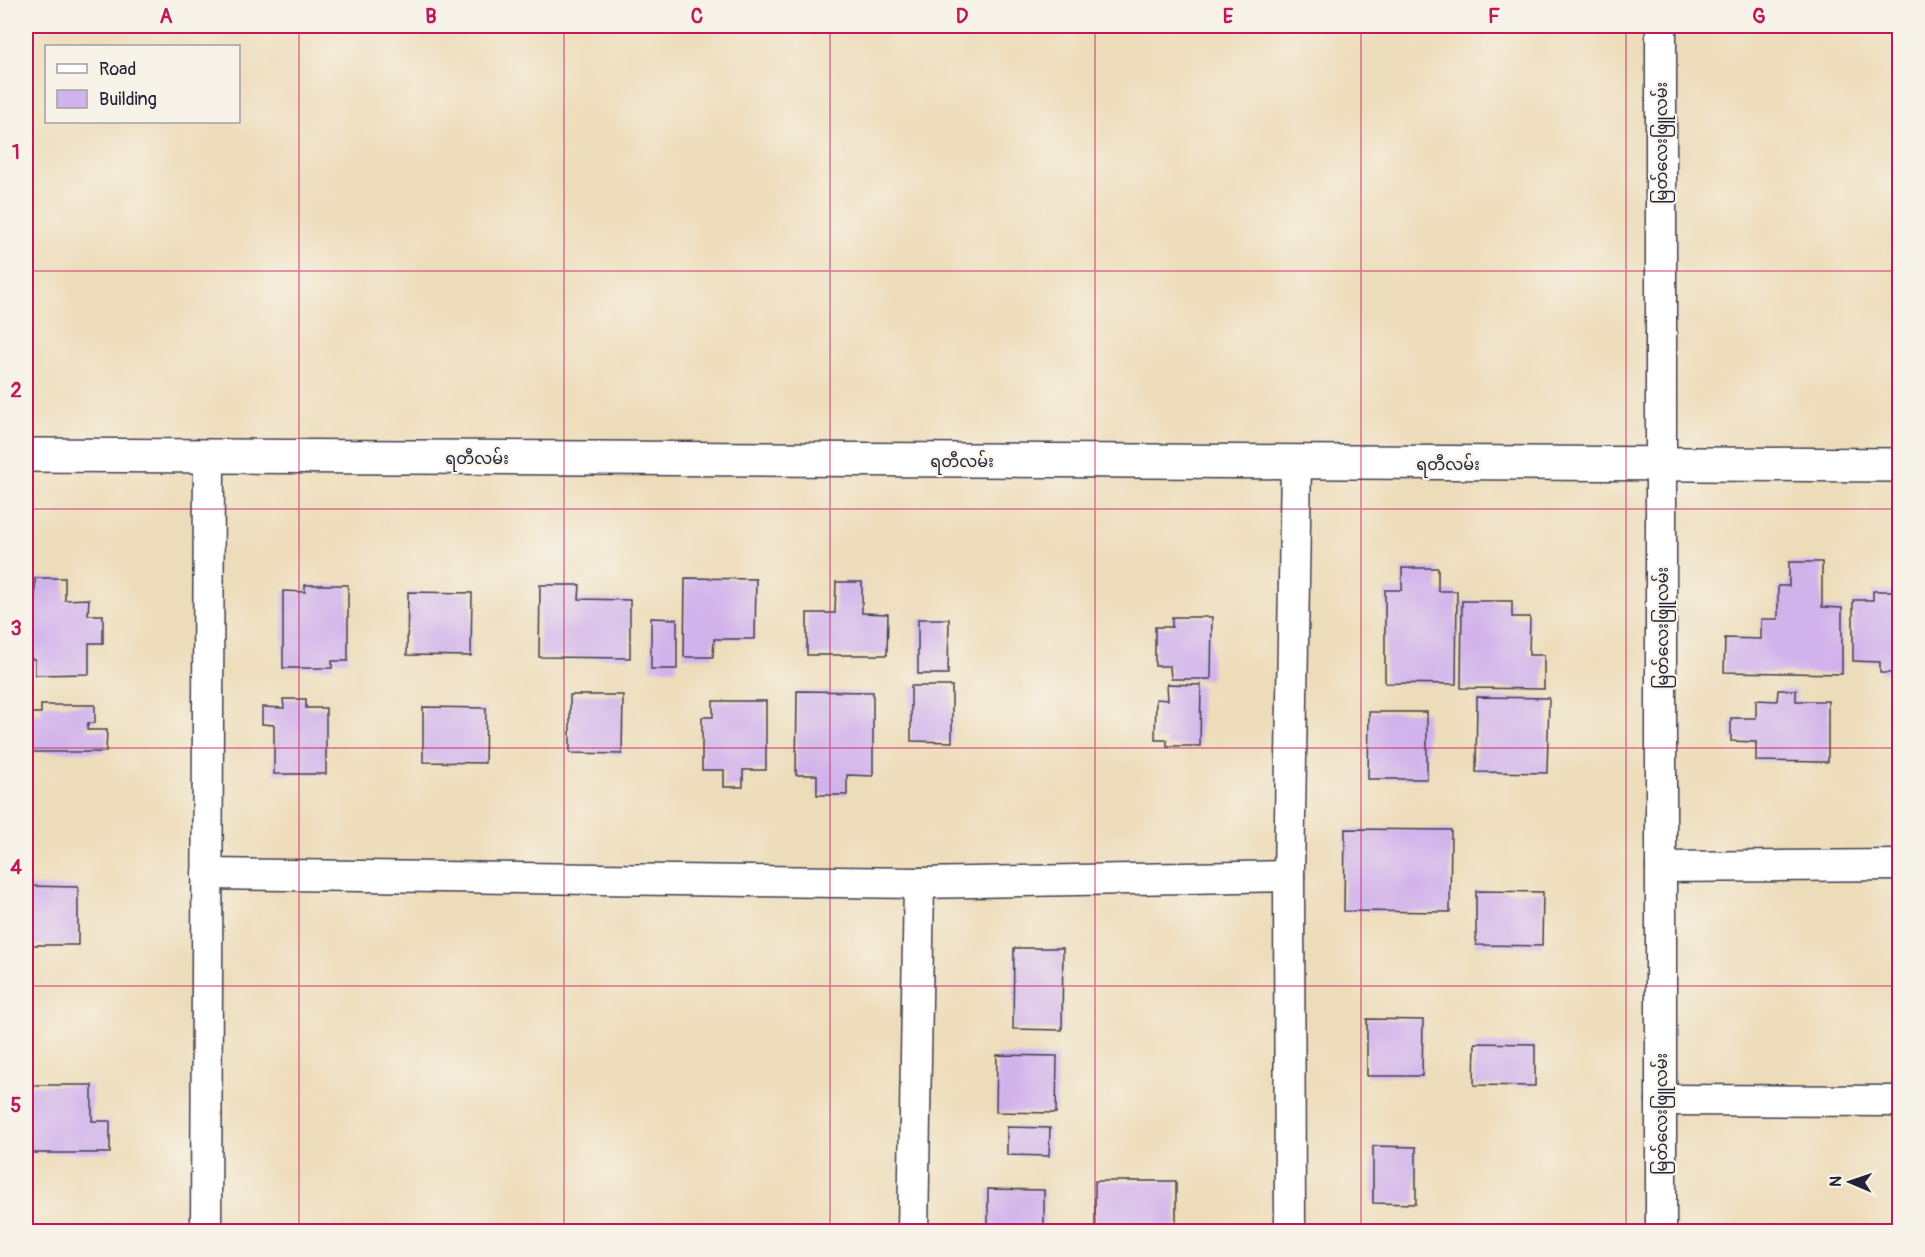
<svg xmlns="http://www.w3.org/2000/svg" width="1925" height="1257" font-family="Pangolin,'Noto Sans Myanmar',sans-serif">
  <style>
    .building { fill: #d1b3eb }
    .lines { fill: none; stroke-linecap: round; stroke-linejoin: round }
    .minor-casing { stroke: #403e4e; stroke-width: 33 }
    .tertiary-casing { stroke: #403e4e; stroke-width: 36 }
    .minor { stroke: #fff; stroke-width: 30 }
    .tertiary { stroke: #fff; stroke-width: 33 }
    .grid { fill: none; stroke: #c2185b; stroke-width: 1.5; stroke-opacity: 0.55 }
    .labels { text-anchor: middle; stroke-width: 4.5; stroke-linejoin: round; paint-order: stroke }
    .street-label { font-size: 16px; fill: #22223b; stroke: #f7f3e8 }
    .neatline { fill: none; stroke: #c2185b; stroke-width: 2 }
    .grid-label { font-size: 20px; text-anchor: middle; font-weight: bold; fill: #c2185b }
  </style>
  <rect width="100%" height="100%" fill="#f7f3e8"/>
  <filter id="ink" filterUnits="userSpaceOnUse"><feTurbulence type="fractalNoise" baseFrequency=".0167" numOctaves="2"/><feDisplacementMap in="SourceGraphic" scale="12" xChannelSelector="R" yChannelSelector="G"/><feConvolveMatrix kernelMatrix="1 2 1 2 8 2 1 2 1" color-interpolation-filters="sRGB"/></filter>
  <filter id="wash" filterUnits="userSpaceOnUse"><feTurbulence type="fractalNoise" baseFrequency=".008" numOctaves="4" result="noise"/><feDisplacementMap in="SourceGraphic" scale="24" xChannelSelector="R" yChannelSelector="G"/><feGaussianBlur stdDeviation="1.35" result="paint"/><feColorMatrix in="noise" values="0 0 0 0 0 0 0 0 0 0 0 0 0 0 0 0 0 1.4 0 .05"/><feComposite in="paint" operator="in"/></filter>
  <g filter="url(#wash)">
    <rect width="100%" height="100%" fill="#eddcb9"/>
    <g id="blocks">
      <g class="building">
        <path d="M1789 562H1822V607L1842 608V674L1724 672 1725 638 1761 639V619H1778V586H1789Z"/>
        <path d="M1402 568H1438V591H1457L1456 684 1385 683V590H1402Z"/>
        <path d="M35 578H65V600L89 599 88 615H103V643H89V674L35 675V659H26V599H35Z"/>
        <path d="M685 578 756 579 755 639H714L713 657H684Z"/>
        <path d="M836 582H862V613L888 614 887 655H807V613H835Z"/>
        <path d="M305 585H348V661H332V668H283V591L305 592Z"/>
        <path d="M540 585H580L579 599 630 600V658L539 657Z"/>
        <path d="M1873 591H1900V673H1880V662L1853 661V600H1873Z"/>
        <path d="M408 592 472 593 471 656 407 655Z"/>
        <path d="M1462 601H1512V617H1530L1529 655H1544V689L1461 688Z"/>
        <path d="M1172 617H1212L1211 679H1171L1170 666H1155V627H1172Z"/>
        <path d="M651 618 677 619V669H651Z"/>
        <path d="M918 619H949L948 674H918Z"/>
        <path d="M1167 684 1201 685 1200 746H1167V740H1155L1156 699 1168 700Z"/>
        <path d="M911 686H952V742L911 741Z"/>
        <path d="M1778 690H1796V701H1828V762L1756 761V742L1731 741V718H1756V700L1777 701Z"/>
        <path d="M797 691 873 692V776L847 775V795H817V775H796Z"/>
        <path d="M570 695H623L622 754 570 753Z"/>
        <path d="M1477 697 1549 698 1547 773 1476 772Z"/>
        <path d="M283 699H306V708H326V774H274V725L262 724V707L284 708Z"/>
        <path d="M713 701H766V770H743V787H724V770H702V717H713Z"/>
        <path d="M41 705H95V723H88L87 730H107L106 752H27V713H41Z"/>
        <path d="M423 707 486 708 485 763 423 762Z"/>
        <path d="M1369 712H1427V779H1368Z"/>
        <path d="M1345 829 1451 830 1450 912 1344 911Z"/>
        <path d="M26 886 78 887V945H26Z"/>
        <path d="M1476 891 1543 892 1542 946 1476 945Z"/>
        <path d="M1014 948H1063L1062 1030 1013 1029Z"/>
        <path d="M1367 1019 1423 1020 1422 1076H1367Z"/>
        <path d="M1475 1043 1535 1044V1086L1474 1085Z"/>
        <path d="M997 1055 1057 1056 1056 1113 996 1112Z"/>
        <path d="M26 1085H92V1121H110V1153H26Z"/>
        <path d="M1007 1127 1050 1128 1049 1156 1007 1155Z"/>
        <path d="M1373 1146 1416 1147V1204L1373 1203Z"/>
        <rect x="1095" y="1181" width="81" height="51"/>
        <path d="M988 1189 1044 1190V1232H988Z"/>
      </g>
    </g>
  </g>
  <g filter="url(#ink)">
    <use href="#blocks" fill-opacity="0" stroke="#403e4e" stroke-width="1.5"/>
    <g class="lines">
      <defs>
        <g id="minor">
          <path d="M1661 867 1900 865"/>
          <path d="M207 874 919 883 1289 876"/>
          <path d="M1661 1100 1900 1101"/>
          <path d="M206 1232 209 456"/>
          <path d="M913 1232 919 883"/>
          <path d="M1290 1232 1289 876 1296 463"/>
          <path d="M1661 1232V26"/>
        </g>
        <path id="tertiary" d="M26 455 1900 465"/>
      </defs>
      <use href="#minor" class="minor-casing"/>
      <use href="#tertiary" class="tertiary-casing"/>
      <use href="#minor" class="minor"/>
      <use href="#tertiary" class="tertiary"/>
    </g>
  </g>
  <path class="grid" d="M299 26V1232M564 26V1232M830 26V1232M1095 26V1232M1361 26V1232M1626 26V1232M26 271H1900M26 509H1900M26 748H1900M26 986H1900"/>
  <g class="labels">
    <g class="street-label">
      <text transform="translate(1661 143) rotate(-90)" y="6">မြတ်လေးဖြူလမ်း</text>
      <text x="477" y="464">ရတီလမ်း</text>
      <text x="962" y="467">ရတီလမ်း</text>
      <text x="1448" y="470">ရတီလမ်း</text>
      <text transform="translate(1662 628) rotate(-90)" y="6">မြတ်လေးဖြူလမ်း</text>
      <text transform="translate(1661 1114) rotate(-90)" y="6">မြတ်လေးဖြူလမ်း</text>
    </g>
  </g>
  <rect width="1925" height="1257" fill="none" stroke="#f7f3e8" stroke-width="66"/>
  <rect x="45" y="45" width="195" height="78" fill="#f7f3e8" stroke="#a29fa3" stroke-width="1.5"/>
  <rect x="57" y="64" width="30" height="9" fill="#ffffff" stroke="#a29fa3" stroke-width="1.5"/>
  <text x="99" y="75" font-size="18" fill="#22223b">Road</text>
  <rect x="57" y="90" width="30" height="18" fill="#d1b3eb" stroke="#a29fa3" stroke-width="1.5"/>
  <text x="99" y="105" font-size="18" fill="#22223b">Building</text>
  <g transform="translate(1850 1182) rotate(272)" stroke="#f7f3e8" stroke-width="4.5" paint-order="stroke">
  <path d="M0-4.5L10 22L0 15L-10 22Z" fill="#22223b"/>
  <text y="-9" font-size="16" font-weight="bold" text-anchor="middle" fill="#22223b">N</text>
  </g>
  <rect x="33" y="33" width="1859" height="1191" class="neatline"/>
  <g class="grid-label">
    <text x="166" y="23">A</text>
    <text x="431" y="23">B</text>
    <text x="697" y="23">C</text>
    <text x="962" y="23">D</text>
    <text x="1228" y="23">E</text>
    <text x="1494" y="23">F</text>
    <text x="1759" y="23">G</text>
    <text x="16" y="159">1</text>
    <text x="16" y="397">2</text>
    <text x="16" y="635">3</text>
    <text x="16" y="874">4</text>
    <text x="16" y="1112">5</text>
  </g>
</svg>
